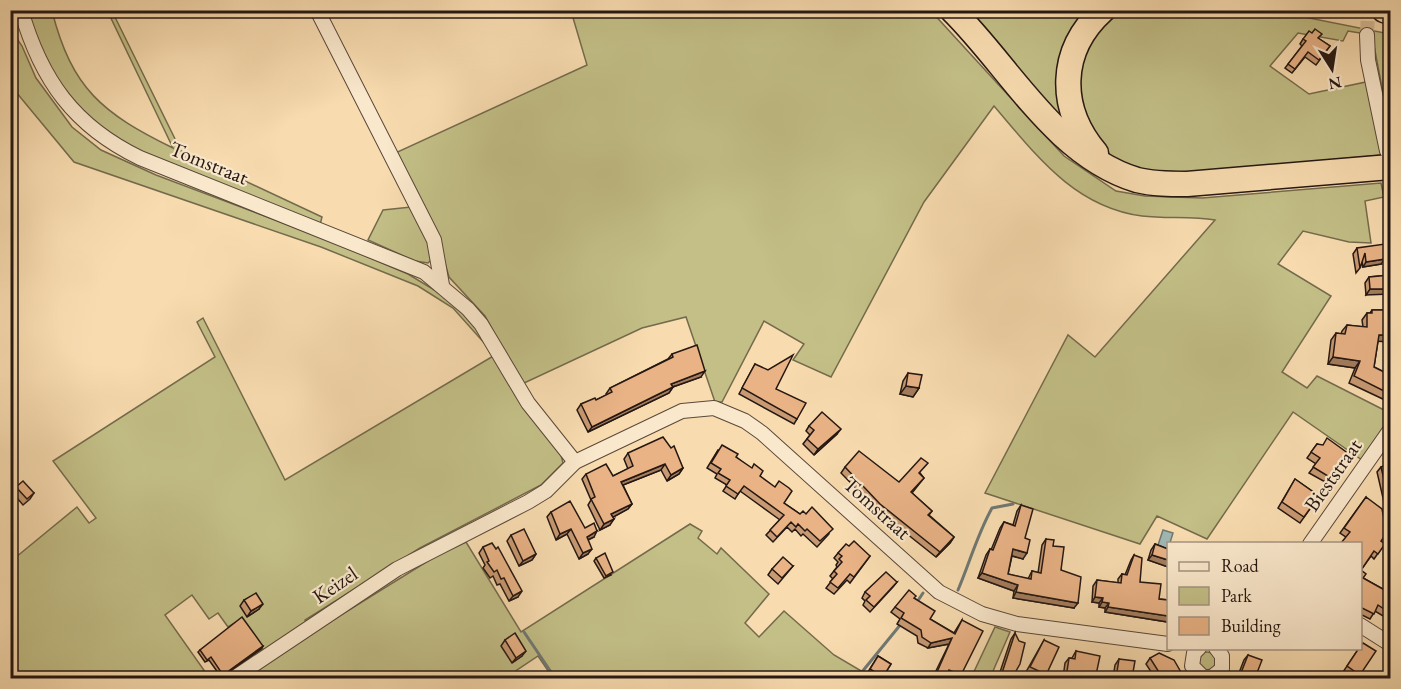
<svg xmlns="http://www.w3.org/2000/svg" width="1401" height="689" font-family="'EB Garamond',serif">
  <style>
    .green { fill: #c3bf87; stroke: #746b4c; stroke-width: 1.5 }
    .water { fill: #a0b9b5; stroke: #6f7874; stroke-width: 1.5 }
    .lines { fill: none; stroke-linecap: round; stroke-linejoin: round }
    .stream { stroke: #6f7874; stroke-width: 3 }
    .street-tunnel { stroke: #d8be98; stroke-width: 14; stroke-dasharray: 14 7; stroke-linecap: butt }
    .street-casing { stroke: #5a483a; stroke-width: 16 }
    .highway-casing { stroke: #251712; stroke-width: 27 }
    .street { stroke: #fae8cc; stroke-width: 14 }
    .highway { stroke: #f8dcb0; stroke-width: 24 }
    .wall { fill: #c89a73; stroke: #251712; stroke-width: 1.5 }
    .shaded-wall { fill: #a37d5e; stroke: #251712; stroke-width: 1.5 }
    .building { fill: #e9b386; stroke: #251712; stroke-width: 1.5 }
    .labels { text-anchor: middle; stroke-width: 4.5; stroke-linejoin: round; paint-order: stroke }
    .street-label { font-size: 21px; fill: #251712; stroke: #fae8cc }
  </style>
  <rect width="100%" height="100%" fill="#f8dcb0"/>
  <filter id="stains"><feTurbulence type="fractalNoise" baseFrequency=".00333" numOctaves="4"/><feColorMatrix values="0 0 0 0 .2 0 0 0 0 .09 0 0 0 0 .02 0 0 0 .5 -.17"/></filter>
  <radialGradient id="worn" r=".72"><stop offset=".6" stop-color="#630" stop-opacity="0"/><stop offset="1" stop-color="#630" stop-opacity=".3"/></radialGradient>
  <g class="green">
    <path d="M29 11H52C72 89 102 113 173 148L108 12 112 11 181 151 322 217 320 225 129 148C77 113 42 73 29 11Z"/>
    <path d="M571 11H931L1064 156 1116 191 1145 196 1202 198 1381 183 1384 197 1365 201 1371 243 1349 242 1303 231 1278 264 1331 296 1282 372 1307 388 1317 376 1390 413V417L1362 460 1293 412 1207 539 1157 516 1140 544 985 493 1068 335 1095 357 1215 220C1191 216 1166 219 1142 216 1074 207 1036 155 994 106L924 202 831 377 793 360 804 344 764 321 722 402H715L686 317 642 328 522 384 485 316 449 277 438 239 393 154 587 65Z"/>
    <path d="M960 11H1094L1075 34 1081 145Z"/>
    <path d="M1123 11H1274L1390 34V130L1372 35 1348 31 1343 41 1298 33 1270 66 1309 94 1366 82 1383 155 1189 173H1151L1116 160 1101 149 1078 106 1082 58 1100 27Z"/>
    <path d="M11 30 22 46 36 78 72 127 101 150 156 175 323 238 408 274 451 300 469 316 485 339 512 388 561 455 563 463 541 485 420 548 305 620 312 633 436 556 466 542 521 632 690 524 702 531 698 538 717 554 721 548 769 594 745 623 759 637 784 611 834 655 863 672 858 678H553L538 656 505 678H222L263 649 241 619 228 627 218 613 209 619 192 595 165 615 208 676 212 673 216 678H11L10 562 77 507 89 523 96 518 53 461 215 357 197 322 203 318 285 480 495 355 453 308 418 286 321 247 74 162 11 86Z"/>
    <path d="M411 207 428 237 432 259 428 263 415 261 368 240 383 210Z"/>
    <path d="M995 627 1010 632 990 678H971Z"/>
    <circle cx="1207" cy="661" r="9"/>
  </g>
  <path class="water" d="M1163 530 1173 533 1168 549 1157 548Z"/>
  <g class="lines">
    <g class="stream">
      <path d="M958 590C970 562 977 535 992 508L1013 504"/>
      <path d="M917 602 923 593"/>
      <path d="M524 632 555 678"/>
      <path d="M857 678 901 624"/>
    </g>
    <path class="street-tunnel" d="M1367 35 1368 10"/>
    <defs>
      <g id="street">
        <path d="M21 10C41 80 74 126 140 158L424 272 468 309 481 324 528 403 575 462"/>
        <path d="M317 10 434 240 442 285"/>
        <path d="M1367 35 1368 60 1387 151"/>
        <path d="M1310 544 1390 430"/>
        <path d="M1360 625 1390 644"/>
        <path d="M1199 648 1194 653 1192 666 1203 677H1212L1222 669V656L1216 648"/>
        <path d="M234 678 397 569 528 502 546 491 575 462 682 411 714 408 745 421 762 433 939 592 982 614 1017 624 1168 644"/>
      </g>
      <g id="highway">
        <path d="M952 10C1010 67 1055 155 1137 180 1153 184 1170 184 1187 184L1390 167"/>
        <path d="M1384 10 1390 12"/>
        <path d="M1096 153C1058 108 1058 51 1103 10"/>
      </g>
    </defs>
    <use href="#street" class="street-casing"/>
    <use href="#highway" class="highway-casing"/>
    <use href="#street" class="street"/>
    <use href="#highway" class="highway"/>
  </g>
  <g class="wall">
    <path d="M1318 38 1330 46 1316 65 1305 57 1292 73 1285 68 1302 46 1300 44 1303 39Z"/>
    <path d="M1357 248 1381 264 1363 267 1362 262 1360 268 1356 273 1353 254Z"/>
    <path d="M1390 275 1366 295 1365 283 1369 277Z"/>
    <path d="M1372 310H1390V342L1378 341 1374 367 1390 375V397L1387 401 1349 383 1355 368 1328 364 1331 340 1336 333 1341 334 1342 331 1347 325 1363 327 1362 320 1367 313H1370Z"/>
    <path d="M672 354 701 377 673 387 669 393 588 432 577 410 581 404 596 400 607 395 606 394 610 388 668 359Z"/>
    <path d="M755 364 776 389 797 419 794 424 739 394Z"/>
    <path d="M908 373 919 388 913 397 900 394 903 381Z"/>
    <path d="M809 426 837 434 814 455 803 444 810 435 806 431Z"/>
    <path d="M1317 444 1349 454 1327 483 1309 473 1316 464 1307 458Z"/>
    <path d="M718 450 736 457 760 476 784 503 829 534 817 547 803 534 801 536 795 529 792 532 787 527 773 542 766 535 780 520 740 491 735 499 723 491 727 485 715 478 717 474 707 468Z"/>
    <path d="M628 453 683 468 679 474 667 481 661 470 623 485 632 504 628 509 613 517 610 525 600 530 588 505 591 500 582 479 586 474 613 476 628 469 624 459Z"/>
    <path d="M1390 464V510L1386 511 1377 472 1381 467Z"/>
    <path d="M845 467 899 482 920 473 924 478 912 493 932 511 929 515 954 537 950 543 936 557 877 510 841 473Z"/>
    <path d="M1295 479 1319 496 1300 523 1278 508Z"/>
    <path d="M16 487 34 493 30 499 23 505 12 492Z"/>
    <path d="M1366 497 1381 541V549L1374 559 1371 556 1361 570 1363 578 1390 593V615L1388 619 1375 611 1370 619 1360 614V543L1346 537 1340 533Z"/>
    <path d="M1021 505 1025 538 1023 559 1012 556 1008 574 1028 579 1032 571 1038 573 1042 545 1046 539 1053 546 1074 608 1013 598 1014 591 978 578 986 555 990 549 991 550 1000 528 1004 522 1013 525 1017 511Z"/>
    <path d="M551 512 585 528 594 537 588 540V554L579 559 567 534 556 540 547 517Z"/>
    <path d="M511 535 536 554 532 560 519 566 507 541Z"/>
    <path d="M1155 544 1168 549V567L1148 560 1151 550Z"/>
    <path d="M849 546 870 556 850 583 847 580 834 594 826 588 833 579 830 576 837 567 836 565 838 562 834 558 838 553Z"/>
    <path d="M483 547 518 597 509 601 500 584 497 585 493 576 490 578 483 568 485 565 479 553Z"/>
    <path d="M1134 555 1140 582 1159 599 1168 600V622L1105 612V608L1099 607V603L1092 602 1093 586 1097 580 1118 583V579L1122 574 1125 575 1131 560Z"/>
    <path d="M596 558 611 575 604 578 594 561Z"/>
    <path d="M793 566 778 584 768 575 772 569Z"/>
    <path d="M897 582 893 587 870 612 863 605 865 601 862 598 865 592Z"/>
    <path d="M914 598 930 619 954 633 962 620 961 675 958 678H952L946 676 945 678H936L933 677 949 644 928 648 918 643 917 636 897 624 900 619 891 612 895 607Z"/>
    <path d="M244 600 259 609 247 617 240 606Z"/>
    <path d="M1015 633 1012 678H998L1011 639Z"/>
    <path d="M505 640 522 656 512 663 501 646Z"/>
    <path d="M1044 640 1048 671 1052 678H1039L1026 672Z"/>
    <path d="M263 646 261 649 221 677 209 660 205 662 198 652 200 650Z"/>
    <path d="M1359 648 1360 675 1358 678H1353L1343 672Z"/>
    <path d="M1076 651 1094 678H1063L1065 663 1069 658H1072Z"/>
    <path d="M1248 655 1255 678H1237L1244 660Z"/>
    <path d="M878 656 891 664 882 678H871L866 675Z"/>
    <path d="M1150 658 1179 678H1155L1146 664Z"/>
    <path d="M1119 659 1132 678H1113L1115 665Z"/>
  </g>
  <g class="shaded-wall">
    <path d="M1385 259 1381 264 1363 267 1366 262Z"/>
    <path d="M1370 289H1390V294L1366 295Z"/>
    <path d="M1379 335H1390V342L1374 341Z"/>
    <path d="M1333 357 1360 361 1355 368 1328 364Z"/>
    <path d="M705 371 701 377 667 389 671 384Z"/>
    <path d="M906 386 919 388 913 397 900 394Z"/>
    <path d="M673 387 669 393 588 432 592 427Z"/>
    <path d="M841 429 837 434 814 455 818 449Z"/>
    <path d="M665 464 661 470 618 487 621 482Z"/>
    <path d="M683 468 679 474 667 481 671 475Z"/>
    <path d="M632 504 628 509 608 520 611 514Z"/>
    <path d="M1390 505V510L1386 511Z"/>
    <path d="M614 519 610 525 600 530 604 524Z"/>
    <path d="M571 529 567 534 556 540 560 534Z"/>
    <path d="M597 531 594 537 583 542 587 537Z"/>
    <path d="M954 537 950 543 936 557 940 552Z"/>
    <path d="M592 549 588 554 579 559 583 553Z"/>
    <path d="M1013 549 1027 553 1023 559 1009 555Z"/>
    <path d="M536 554 532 560 519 566 523 561Z"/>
    <path d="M1152 555 1168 560V567L1148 560Z"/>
    <path d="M982 573 1018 585 1014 591 978 578Z"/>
    <path d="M522 591 518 597 509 601 513 596Z"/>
    <path d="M1016 592 1078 603 1074 608 1013 598Z"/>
    <path d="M1095 597 1103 598 1099 603 1092 602Z"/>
    <path d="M1102 602 1109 603 1105 608 1099 607Z"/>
    <path d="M263 604 259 609 247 617 251 611Z"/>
    <path d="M1108 607 1168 616V622L1105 612Z"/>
    <path d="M952 638 949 644 928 648 931 643Z"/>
    <path d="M263 646 261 649 221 677 223 675Z"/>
    <path d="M526 651 522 656 512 663 516 658Z"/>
    <path d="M1170 672 1166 678H1161L1162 677Z"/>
    <path d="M1090 674 1096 675 1094 678H1087Z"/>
  </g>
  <g class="building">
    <path d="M1315 29 1322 34 1318 38 1330 46 1319 60 1308 52 1295 69 1288 64 1306 41 1303 39 1309 31 1312 33Z"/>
    <path d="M1385 244V259L1366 262 1365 253 1360 268 1357 248Z"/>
    <path d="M1390 275V289H1370L1369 277Z"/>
    <path d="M1372 310H1390V335H1379L1374 367 1390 375V394L1354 376 1360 361 1333 357 1336 333 1345 334 1347 325 1367 327V313H1372Z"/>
    <path d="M697 345 705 371 671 384 673 387 592 427 581 404 595 398 596 400 612 392 610 388 673 357 672 354Z"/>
    <path d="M793 355 776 389 806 403 797 419 742 388 755 364 768 370Z"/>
    <path d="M908 373 922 375 919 388 906 386Z"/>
    <path d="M822 412 841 429 818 449 807 439 814 430 809 426Z"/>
    <path d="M663 437 671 448 674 446 683 468 671 475 665 464 621 482 632 504 611 514 614 519 604 524 591 499 595 497 586 474 606 464 613 476 633 466 628 453Z"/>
    <path d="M1327 438 1349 454 1331 478 1313 467 1320 458 1311 452 1317 444 1323 445Z"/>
    <path d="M722 445 738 454 736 457 752 468 754 464 763 471 760 476 775 487 779 481 789 488 792 491 784 503 800 514 803 511 806 514 812 507 833 529 820 541 807 529 805 531 798 524 796 527 791 522 777 537 770 530 784 515 744 486 738 494 726 486 730 480 718 473 721 469 711 463Z"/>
    <path d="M859 451 899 482 921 458 928 463 919 473 924 478 911 492 932 511 928 515 954 537 940 552 880 504 845 467Z"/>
    <path d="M1390 464V505L1381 467Z"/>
    <path d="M1295 479 1319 496 1304 517 1282 502Z"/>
    <path d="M23 481 34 493 27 499 16 487Z"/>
    <path d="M1366 497 1382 509 1387 533 1381 541 1385 544 1378 554 1374 551 1361 570 1366 574 1363 578 1390 593V613L1378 605 1374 614 1360 607V543H1341L1350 532 1344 528Z"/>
    <path d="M570 501 585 528 594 523 597 531 587 537 592 549 583 553 571 529 560 534 551 512Z"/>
    <path d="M1021 505 1033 509 1025 538 1030 540 1027 553 1013 549 1008 574 1031 579 1032 571 1041 573 1046 539 1054 540 1053 546 1064 547 1061 570 1081 577 1078 603 1016 592 1018 585 982 573 990 549 993 550 1004 522 1015 526Z"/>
    <path d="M524 529 536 554 523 561 511 535Z"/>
    <path d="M854 541 870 556 854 577 850 574 838 588 830 582 837 574 834 571 842 562 839 559 842 556 838 553 846 544 849 546Z"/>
    <path d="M492 543 496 549 498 547 522 591 513 596 504 578 501 579 497 570 494 572 487 562 489 561 483 547Z"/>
    <path d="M1155 544 1168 549V560L1152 555Z"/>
    <path d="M605 553 613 572 606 576 596 558Z"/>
    <path d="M1134 555 1142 558 1140 582 1161 584 1159 599 1168 600V616L1108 607 1109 603 1102 602 1103 598 1095 597 1097 580 1121 583 1122 574 1127 575Z"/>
    <path d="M783 557 793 566 782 578 772 569Z"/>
    <path d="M886 572 897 582 874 607 866 600 870 596 865 592Z"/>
    <path d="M909 590 916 596 914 598 935 611 930 619 955 634 962 620 983 631 961 675 949 670 946 676 937 672 952 638 931 643 922 637 921 630 901 618 904 613 895 607Z"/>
    <path d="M256 593 263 604 251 611 244 600Z"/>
    <path d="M242 617 263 646 223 675 211 657 207 660 200 650Z"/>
    <path d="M515 633 526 651 516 658 505 640Z"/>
    <path d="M1015 633 1019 641 1025 643 1020 664 1012 678H1011L1002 673Z"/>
    <path d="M1044 640 1059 647 1048 671 1054 674 1052 678H1041L1043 673 1030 667Z"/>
    <path d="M1363 643 1376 651 1360 675 1347 666 1359 648H1360V646Z"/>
    <path d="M1076 651 1100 656 1096 675 1090 674 1089 678H1066L1069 658 1075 659Z"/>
    <path d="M1159 653 1174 660 1182 674 1174 678 1170 672 1162 677 1150 658Z"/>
    <path d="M1248 655 1262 660 1255 678H1239Z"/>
    <path d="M878 656 891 664 883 677 870 669Z"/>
    <path d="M1119 659 1135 661 1132 678H1116Z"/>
    <path d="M1389 668H1390V678H1382Z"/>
  </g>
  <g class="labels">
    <g class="street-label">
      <text transform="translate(209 163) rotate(22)" y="7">Tomstraat</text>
      <text transform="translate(1333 475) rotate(-55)" y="7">Bieststraat</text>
      <text transform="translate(877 508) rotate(42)" y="7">Tomstraat</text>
      <text transform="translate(335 585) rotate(-34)" y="7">Keizel</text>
    </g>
  </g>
  <rect width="1401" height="689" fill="none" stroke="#f8dcb0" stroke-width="36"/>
  <rect x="12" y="12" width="1377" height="665" fill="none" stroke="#251712" stroke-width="3"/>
  <rect x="18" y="18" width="1365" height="653" fill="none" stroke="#251712" stroke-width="1.5"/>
  <rect x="1167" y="542" width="195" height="108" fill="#fae8cc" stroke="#a59482" stroke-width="1.5"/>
  <rect x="1179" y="562" width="30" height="9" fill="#fae8cc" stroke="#a59482" stroke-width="1.5"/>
  <text x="1221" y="572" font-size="18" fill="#251712">Road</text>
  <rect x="1179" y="587" width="30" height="18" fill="#c3bf87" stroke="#a59482" stroke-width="1.5"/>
  <text x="1221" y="602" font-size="18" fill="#251712">Park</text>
  <rect x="1179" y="617" width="30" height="18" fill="#e9b386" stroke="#a59482" stroke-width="1.5"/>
  <text x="1221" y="632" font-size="18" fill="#251712">Building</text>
  <g transform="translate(1332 69) rotate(168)" stroke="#fae8cc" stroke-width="4.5" paint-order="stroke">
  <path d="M0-4.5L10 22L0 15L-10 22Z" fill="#251712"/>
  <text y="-9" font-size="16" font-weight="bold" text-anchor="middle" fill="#251712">N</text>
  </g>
  <rect width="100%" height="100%" filter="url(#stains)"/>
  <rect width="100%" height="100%" fill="url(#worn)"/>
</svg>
